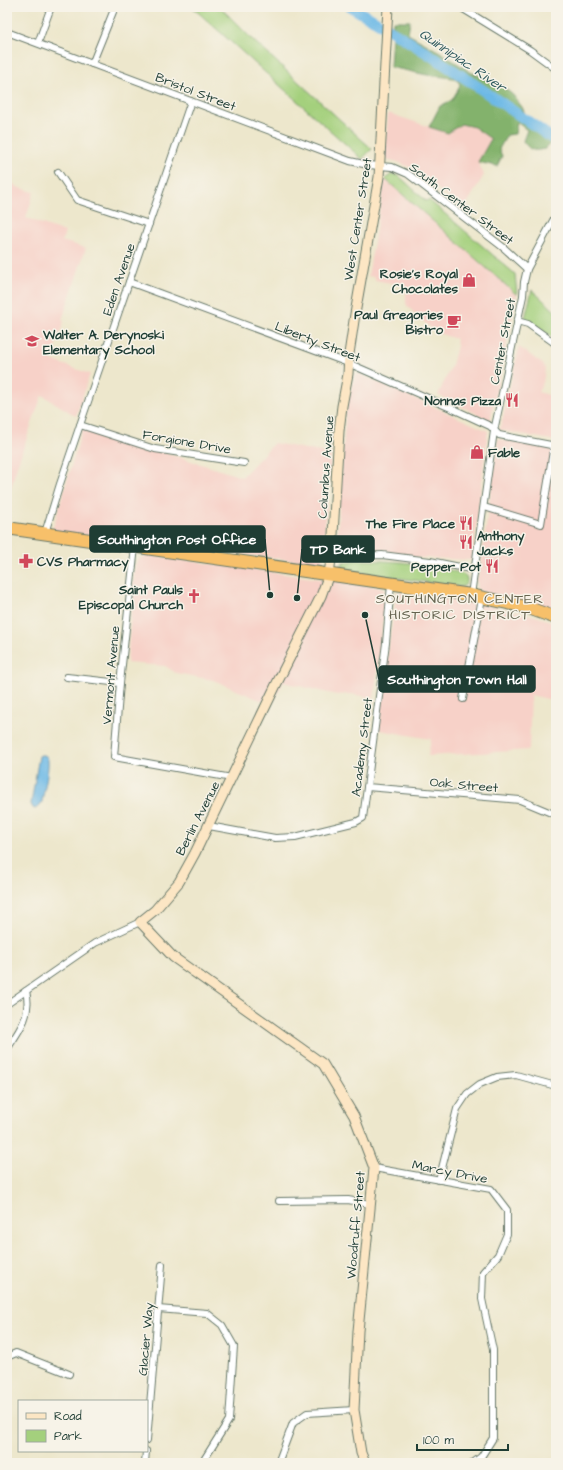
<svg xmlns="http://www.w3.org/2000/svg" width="563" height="1470" font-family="'Architects Daughter',sans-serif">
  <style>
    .built { fill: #f7d1c8 }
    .green { fill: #a4d07d; stroke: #628658 }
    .forest { fill: #83b26c; stroke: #517850 }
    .water { fill: #6db9e6; stroke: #467b8d }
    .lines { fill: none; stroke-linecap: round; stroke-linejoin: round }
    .river { stroke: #6db9e6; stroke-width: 11 }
    .street-casing { stroke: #677869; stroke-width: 8 }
    .secondary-casing { stroke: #677869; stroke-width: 11 }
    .highway-casing { stroke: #677869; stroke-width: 14 }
    .street { stroke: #fff; stroke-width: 6 }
    .secondary { stroke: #fce6c4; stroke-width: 9 }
    .highway { stroke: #f7c06b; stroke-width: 12 }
    .labels { text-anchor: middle; stroke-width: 3; stroke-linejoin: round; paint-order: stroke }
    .street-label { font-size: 13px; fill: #1f3d34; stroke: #f7f3e8 }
    .poi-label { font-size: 13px; font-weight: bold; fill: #1f3d34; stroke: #f7f3e8; text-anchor: end }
    .water-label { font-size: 14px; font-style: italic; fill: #325c60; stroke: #f7f3e8 }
    .neighbourhood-label { font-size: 14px; letter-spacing: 1px; fill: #666450; stroke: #f7f3e8 }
    .leader { fill: none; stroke: #1f3d34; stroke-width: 1.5 }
    .callout-dot { fill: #1f3d34; stroke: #f7f3e8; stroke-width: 1.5 }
    .callout { fill: #1f3d34; stroke: #1f3d34; stroke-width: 1.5 }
    .callout-label { font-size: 14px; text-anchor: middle; font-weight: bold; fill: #fff }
  </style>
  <rect width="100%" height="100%" fill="#f7f3e8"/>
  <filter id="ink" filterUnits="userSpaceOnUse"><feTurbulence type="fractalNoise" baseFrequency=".025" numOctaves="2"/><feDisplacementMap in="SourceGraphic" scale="8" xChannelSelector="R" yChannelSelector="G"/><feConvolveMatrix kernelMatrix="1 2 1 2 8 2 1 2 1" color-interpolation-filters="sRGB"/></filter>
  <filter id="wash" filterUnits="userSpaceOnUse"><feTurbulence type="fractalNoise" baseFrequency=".012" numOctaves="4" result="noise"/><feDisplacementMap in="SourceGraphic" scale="16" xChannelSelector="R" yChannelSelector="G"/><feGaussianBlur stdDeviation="0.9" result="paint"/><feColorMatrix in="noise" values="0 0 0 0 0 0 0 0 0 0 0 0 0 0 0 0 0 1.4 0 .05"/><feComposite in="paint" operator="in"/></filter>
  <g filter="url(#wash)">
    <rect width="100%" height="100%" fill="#ede7cc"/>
    <g class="built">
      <path d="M388 113 448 133 461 124 474 127 491 139 478 162 484 175 464 209 409 167 398 162 387 159 385 156Z"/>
      <path d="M7 179 17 187 34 192 26 218 65 232 62 241 86 248 62 320 64 321 51 360 90 374 76 416 42 395 17 466 7 502Z"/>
      <path d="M385 179 517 295 490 422H485L481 416 438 395 452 365 457 346 456 339 435 332 407 306 406 303V286L375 280V277L368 276Z"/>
      <path d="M519 347 544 365 545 369 543 383 538 392 556 397V441L500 430Z"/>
      <path d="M360 374 488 431 472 560 336 554 346 407 355 375Z"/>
      <path d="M83 427 242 477 274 443 331 454 322 564 52 531Z"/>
      <path d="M498 439 556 449V614L482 592 478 589 477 579 480 571Z"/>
      <path d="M147 555 384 588 383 621 374 698 351 694 337 695 283 682 272 705 213 680 176 673 165 666 127 663 135 565 139 559Z"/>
      <path d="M397 592 488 605 538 617 556 623V701L531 695 529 750 428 756 431 739 379 730 386 664Z"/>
    </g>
    <g class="green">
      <path d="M192 7H220L255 42 372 149 362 159Z"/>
      <path d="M392 174 399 176 426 201 429 200 515 274 517 295 385 179Z"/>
      <path d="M532 290 556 312V340L525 318Z"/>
      <path d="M359 560C392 561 435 563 465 575 469 579 467 586 461 587L343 570 341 568 343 562Z"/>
    </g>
    <path class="forest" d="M393 21H410L408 34 440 52 470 72 499 84 513 95 522 107 527 118 556 136V146L551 142 545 149C533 151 531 152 523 141L527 130 517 122 515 134 507 135 499 149 502 156 497 166 478 162 491 139 474 127 461 124 448 133 429 127 440 106 452 100 460 86 459 82 453 78 427 75 390 67Z"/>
    <path class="water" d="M41 755C43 755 45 755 47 757 51 763 43 794 42 802L39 806 35 809 33 808 31 804 39 756Z"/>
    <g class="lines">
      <path class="river" d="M351 7C422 47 489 94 556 141"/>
    </g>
  </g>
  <g filter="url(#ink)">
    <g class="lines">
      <defs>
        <g id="street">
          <path d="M460 7 530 50 556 69"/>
          <path d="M7 32 350 161 368 165 392 167 408 174 504 248 527 269"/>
          <path d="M38 43 51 7"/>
          <path d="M92 64 115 7"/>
          <path d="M58 172 77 200 149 224"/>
          <path d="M129 282 348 363 453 409 490 426 499 435 556 446"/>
          <path d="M517 321 528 324 556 344"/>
          <path d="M80 425 155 449 244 463"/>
          <path d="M484 507 541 524 554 445"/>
          <path d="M45 533 60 484 80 425 191 101"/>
          <path d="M135 547 120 683 114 757 232 778"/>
          <path d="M332 557 382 555 430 561 475 570"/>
          <path d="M471 595 494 431 523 296 524 282 527 269 556 215"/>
          <path d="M67 677 120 683"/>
          <path d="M463 699 482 598"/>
          <path d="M367 787 520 800 556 815"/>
          <path d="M209 826 275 838 295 837 356 822 363 818 386 643 391 584"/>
          <path d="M7 1004 95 943 140 922"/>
          <path d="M7 1049C20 1030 32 1014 26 991"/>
          <path d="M374 1168 491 1189 507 1210V1234L498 1255 483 1272 482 1299 493 1350V1438L481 1457 473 1463"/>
          <path d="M439 1180 457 1109 467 1094 480 1084 497 1077 516 1075 556 1086"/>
          <path d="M279 1201 348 1200 370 1204"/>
          <path d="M158 1309 207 1313 222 1325 234 1346 229 1420 202 1463"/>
          <path d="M7 1357 16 1353 69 1374"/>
          <path d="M147 1440 162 1265"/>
          <path d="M145 1463 146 1451"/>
          <path d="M278 1463 293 1423 307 1413 354 1410"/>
        </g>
        <path id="secondary" d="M365 1463 361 1453 354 1410 358 1331 374 1168 354 1116 323 1064 173 957 140 922 155 910 179 882 195 853 276 685 321 596 329 574 332 552 339 431 342 406 348 374 349 354 355 314 379 177 388 7"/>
        <path id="highway" d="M7 528 471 595 526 607 556 618"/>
      </defs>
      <use href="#street" class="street-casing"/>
      <use href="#secondary" class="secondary-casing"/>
      <use href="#highway" class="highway-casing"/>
      <use href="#street" class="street"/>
      <use href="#secondary" class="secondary"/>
      <use href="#highway" class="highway"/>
    </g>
  </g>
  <defs>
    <symbol id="shop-bare" viewBox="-9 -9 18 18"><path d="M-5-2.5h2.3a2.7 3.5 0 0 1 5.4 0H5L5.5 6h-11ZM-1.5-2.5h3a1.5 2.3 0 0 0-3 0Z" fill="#d1495b" stroke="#f7f3e8" stroke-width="2.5" paint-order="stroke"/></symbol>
    <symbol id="cafe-bare" viewBox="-9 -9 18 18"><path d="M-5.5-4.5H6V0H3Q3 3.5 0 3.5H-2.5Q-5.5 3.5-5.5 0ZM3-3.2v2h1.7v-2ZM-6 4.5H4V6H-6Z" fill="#d1495b" stroke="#f7f3e8" stroke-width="2.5" paint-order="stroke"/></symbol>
    <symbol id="school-bare" viewBox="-9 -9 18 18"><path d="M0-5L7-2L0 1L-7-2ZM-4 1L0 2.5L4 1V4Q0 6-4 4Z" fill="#d1495b" stroke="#f7f3e8" stroke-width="2.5" paint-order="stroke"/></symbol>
    <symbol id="restaurant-bare" viewBox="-9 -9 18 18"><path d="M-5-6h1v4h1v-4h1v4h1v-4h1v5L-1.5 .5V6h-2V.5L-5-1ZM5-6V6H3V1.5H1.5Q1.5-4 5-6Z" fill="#d1495b" stroke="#f7f3e8" stroke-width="2.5" paint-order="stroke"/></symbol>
    <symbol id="pharmacy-bare" viewBox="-9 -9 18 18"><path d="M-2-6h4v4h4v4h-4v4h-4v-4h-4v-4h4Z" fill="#d1495b" stroke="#f7f3e8" stroke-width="2.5" paint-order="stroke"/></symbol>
    <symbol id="church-bare" viewBox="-9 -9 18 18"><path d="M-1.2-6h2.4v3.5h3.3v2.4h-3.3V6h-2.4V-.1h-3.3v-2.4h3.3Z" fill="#d1495b" stroke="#f7f3e8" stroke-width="2.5" paint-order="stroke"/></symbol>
  </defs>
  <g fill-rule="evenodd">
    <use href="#shop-bare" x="459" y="270" width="20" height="20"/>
    <use href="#cafe-bare" x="444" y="311" width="20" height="20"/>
    <use href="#school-bare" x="22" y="331" width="20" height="20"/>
    <use href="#restaurant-bare" x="502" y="390" width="20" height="20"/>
    <use href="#shop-bare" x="467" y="442" width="20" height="20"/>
    <use href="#restaurant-bare" x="456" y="513" width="20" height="20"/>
    <use href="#restaurant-bare" x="456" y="532" width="20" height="20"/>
    <use href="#pharmacy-bare" x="16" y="551" width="20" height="20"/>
    <use href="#restaurant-bare" x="482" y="556" width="20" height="20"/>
    <use href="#church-bare" x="184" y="586" width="20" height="20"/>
  </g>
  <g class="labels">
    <g class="street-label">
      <text transform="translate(196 91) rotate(21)" y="5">Bristol Street</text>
      <text transform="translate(462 203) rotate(37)" y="5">South Center Street</text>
      <text transform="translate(357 219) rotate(-81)" y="5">West Center Street</text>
      <text transform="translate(118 279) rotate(-71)" y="5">Eden Avenue</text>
      <text transform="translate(318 341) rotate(21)" y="5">Liberty Street</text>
      <text transform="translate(502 341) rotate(-79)" y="5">Center Street</text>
      <text transform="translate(187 441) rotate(10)" y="5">Forgione Drive</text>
      <text transform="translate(325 467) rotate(-86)" y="5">Columbus Avenue</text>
      <text transform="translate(110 675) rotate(-85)" y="5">Vermont Avenue</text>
      <text transform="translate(361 747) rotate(-83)" y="5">Academy Street</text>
      <text transform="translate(464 784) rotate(5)" y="5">Oak Street</text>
      <text transform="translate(197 818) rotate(-63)" y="5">Berlin Avenue</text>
      <text transform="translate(450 1171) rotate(11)" y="5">Marcy Drive</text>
      <text transform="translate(355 1225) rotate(-85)" y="5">Woodruff Street</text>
      <text transform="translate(145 1339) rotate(-85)" y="5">Glacier Way</text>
    </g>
    <g class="poi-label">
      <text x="458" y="278">Rosie’s Royal<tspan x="458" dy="15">Chocolates</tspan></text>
      <text x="443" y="319">Paul Gregories<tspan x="443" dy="15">Bistro</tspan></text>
      <text x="43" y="339" text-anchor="start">Walter A. Derynoski<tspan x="43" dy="15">Elementary School</tspan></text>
      <text x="501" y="405">Nonnas Pizza</text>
      <text x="488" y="457" text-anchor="start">Fable</text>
      <text x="455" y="528">The Fire Place</text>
      <text x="477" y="540" text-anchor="start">Anthony<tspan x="477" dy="15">Jacks</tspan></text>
      <text x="37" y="566" text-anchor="start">CVS Pharmacy</text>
      <text x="481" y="571">Pepper Pot</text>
      <text x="183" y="594">Saint Pauls<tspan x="183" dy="15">Episcopal Church</tspan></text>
    </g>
    <g class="water-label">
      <text transform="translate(463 60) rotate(34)" y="5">Quinnipiac River</text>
    </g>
    <g class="neighbourhood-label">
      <text x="460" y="603">SOUTHINGTON CENTER<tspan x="460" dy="16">HISTORIC DISTRICT</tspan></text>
    </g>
  </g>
  <path class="leader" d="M270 595L265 539M297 598L302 549M365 615L379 679"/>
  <g class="callout-dot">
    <circle cx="270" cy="595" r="4"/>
    <circle cx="297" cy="598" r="4"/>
    <circle cx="365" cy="615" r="4"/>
  </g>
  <g class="callout">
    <rect x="90" y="526" width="175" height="26" rx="4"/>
    <rect x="302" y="536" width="72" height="26" rx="4"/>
    <rect x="379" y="666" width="156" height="26" rx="4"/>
  </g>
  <g class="callout-label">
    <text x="177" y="544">Southington Post Office</text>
    <text x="338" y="554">TD Bank</text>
    <text x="457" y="684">Southington Town Hall</text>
  </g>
  <rect width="563" height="1470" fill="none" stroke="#f7f3e8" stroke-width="24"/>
  <rect x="18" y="1400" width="130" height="52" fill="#f7f3e8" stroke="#a1aaa0"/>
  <rect x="26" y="1413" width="20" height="6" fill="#fce6c4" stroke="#a1aaa0"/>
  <text x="54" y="1420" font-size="12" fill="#1f3d34">Road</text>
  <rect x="26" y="1430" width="20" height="12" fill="#a4d07d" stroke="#a1aaa0"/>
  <text x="54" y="1440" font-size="12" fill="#1f3d34">Park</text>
  <path d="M417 1444v6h91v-6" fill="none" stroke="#1f3d34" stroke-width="2"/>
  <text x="423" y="1444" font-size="12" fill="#1f3d34" stroke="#f7f3e8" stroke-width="3" paint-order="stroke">100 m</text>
</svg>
